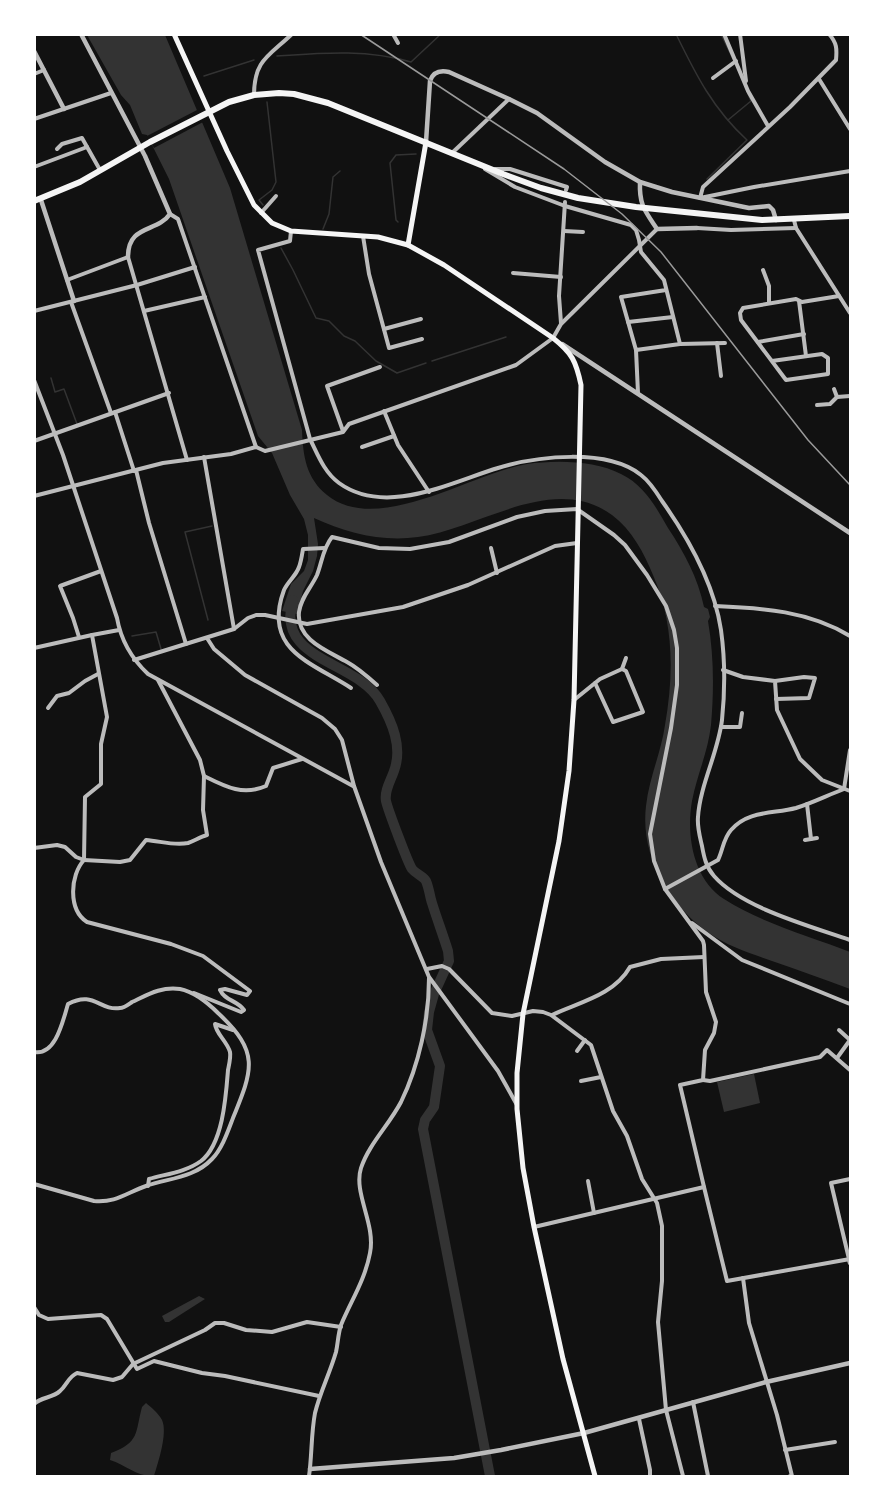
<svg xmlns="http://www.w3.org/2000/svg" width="885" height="1511" font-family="'Titillium Web',sans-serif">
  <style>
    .water { fill: #333 }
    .pier { fill: #111 }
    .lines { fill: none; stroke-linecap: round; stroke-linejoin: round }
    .stream { stroke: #333; stroke-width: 1.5 }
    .river { stroke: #333; stroke-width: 10 }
    .minor { stroke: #bcbcbc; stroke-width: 4 }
    .tertiary { stroke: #bcbcbc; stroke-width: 4.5 }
    .secondary { stroke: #f5f5f5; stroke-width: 5 }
    .primary { stroke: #f5f5f5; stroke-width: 6 }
    .rail { stroke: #9a9a9a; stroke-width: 1.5 }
  </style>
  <rect width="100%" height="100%" fill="#111"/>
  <g class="water">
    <path d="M87 35H165L230 188 302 430C303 456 306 478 327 495 378 536 470 474 527 464 555 460 595 460 621 474 644 485 656 507 668 528 684 552 698 578 704 607L708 609 710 617 708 621C714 656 714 690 711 725 708 752 697 775 692 801 686 835 693 879 724 899 761 923 810 936 850 952V989C824 979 798 970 772 961 750 953 727 946 709 933 669 905 640 856 646 806 649 778 661 753 665 725 674 674 674 623 653 575 644 553 632 530 612 515 553 472 479 529 418 537 382 542 346 533 314 518L318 544 317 556 313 571 303 591 297 614 282 611 291 584 304 571 308 560V535L304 519 290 495 272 453 258 436 169 179 147 135 142 134 130 105 121 95Z"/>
    <path d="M754 1074 760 1103 724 1112 717 1082Z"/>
    <path d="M199 1296 205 1299 169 1322H165L162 1316Z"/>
    <path d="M146 1403C151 1407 159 1414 162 1420 168 1433 158 1463 154 1476 137 1477 126 1465 110 1460L111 1453C140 1442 135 1433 142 1407Z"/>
  </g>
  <path class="pier" d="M199 109 205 121 154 148 147 136Z"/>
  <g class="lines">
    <g class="stream">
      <path d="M676 34C696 75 713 109 747 140L707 179"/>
      <path d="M721 34 733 59"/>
      <path d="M277 56C322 53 366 49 411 62L441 34"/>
      <path d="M204 76 254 60"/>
      <path d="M728 120 751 101 748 94"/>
      <path d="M263 205 259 200 272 190 276 182 267 102"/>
      <path d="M398 222 396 220 390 163 396 155 416 154"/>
      <path d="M323 229 329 214 333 177 340 171"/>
      <path d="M281 248 293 270 316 318 329 321 344 336 355 341 376 361 397 373 426 363"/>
      <path d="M432 361 506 337"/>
      <path d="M51 378 55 392 64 389 77 424"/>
      <path d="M208 620 185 532 212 526"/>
      <path d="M132 636 156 632 161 649"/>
    </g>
    <path class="river" d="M293 600C274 661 358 661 380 701 392 722 403 747 394 771 391 780 384 791 386 801 388 810 408 863 412 869 416 874 423 876 426 881 429 888 430 897 432 903 437 919 443 935 448 951L449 961 434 994 429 1012 427 1030 440 1066 434 1107 425 1120 423 1129 490 1476"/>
    <g class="minor">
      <path d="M393 34 398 43"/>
      <path d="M724 34 748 91 768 126"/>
      <path d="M740 34 746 81"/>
      <path d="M829 34C837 43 837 49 836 60L790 107 703 187 700 198 754 187 850 171"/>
      <path d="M34 74 44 70"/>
      <path d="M713 78 736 61"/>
      <path d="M819 79 850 129"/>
      <path d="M254 95C254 60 269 56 292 34"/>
      <path d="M34 119 111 93"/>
      <path d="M57 149 62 144 82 138 100 170"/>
      <path d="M452 153 509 99"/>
      <path d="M34 167 87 147"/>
      <path d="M485 169 515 187 565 206 631 225 636 230 639 240 641 252 664 280 680 344 636 350 621 297 666 290"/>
      <path d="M495 169H510L567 187 566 190"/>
      <path d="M261 213 276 196"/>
      <path d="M170 214 178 219 256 447"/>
      <path d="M794 220 796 228 850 313"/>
      <path d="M697 228 731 230 796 228"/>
      <path d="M291 231 290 241 258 250 310 439C318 455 324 472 339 483 386 517 451 482 498 468 537 456 607 448 641 475 649 481 657 493 662 501 689 539 714 583 721 630 725 659 725 691 722 720 718 753 700 785 698 817 697 827 700 837 702 846 704 857 706 867 714 876 742 908 810 926 850 940"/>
      <path d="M564 231 583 232"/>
      <path d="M363 236 369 274 389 348 422 339"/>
      <path d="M763 270 769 286V303"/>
      <path d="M513 273 561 277"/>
      <path d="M67 280 128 257 187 460"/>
      <path d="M799 301 806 356"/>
      <path d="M71 302 111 413"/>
      <path d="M34 311 137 285 195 267"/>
      <path d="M144 311 205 297"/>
      <path d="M628 322 673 317"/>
      <path d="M561 323 559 296 565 202"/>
      <path d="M384 329 421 319"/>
      <path d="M758 342 804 334"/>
      <path d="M717 343 721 376"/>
      <path d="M680 344 725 343"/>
      <path d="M636 350 638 393"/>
      <path d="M772 361 822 354 828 358V374L786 380 741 320 740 313 743 308 796 299 802 302 839 296"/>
      <path d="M34 380 63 455 117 618C121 641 131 658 148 674L353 786"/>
      <path d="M834 389 837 397 850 396"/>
      <path d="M817 405 830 404 837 397"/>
      <path d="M384 411 398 445 429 492"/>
      <path d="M115 412 134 471"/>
      <path d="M343 431 327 386 380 367"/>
      <path d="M34 441 169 393"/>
      <path d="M362 447 394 436"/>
      <path d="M204 457 234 629"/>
      <path d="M136 470 149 523 186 644"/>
      <path d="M34 496 163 463 231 454 256 447 265 451 343 432 349 424 516 365 553 338 561 324 657 229"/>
      <path d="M325 548 303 549C302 555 301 562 299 567 296 576 288 581 284 590 262 650 311 662 351 688"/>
      <path d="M491 548 497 573"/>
      <path d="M715 606C763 608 809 611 850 636"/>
      <path d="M119 630 92 635 107 717 101 744V784L85 797 84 860C70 875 68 910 87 922L171 944 203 956 250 991 247 995 225 989 220 990C225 1001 237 1000 244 1010L241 1012 194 993"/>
      <path d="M79 637 73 618 60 586 101 571"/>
      <path d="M207 638 214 649 245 675 322 718 335 729 342 740 354 786 381 862 429 977 498 1071 517 1105"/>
      <path d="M34 648 92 635"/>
      <path d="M134 660 234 629 248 618 256 615H265L307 624 403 607 468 585 555 546 577 543"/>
      <path d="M723 670 743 677 775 681 777 710 800 759 822 780 850 791"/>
      <path d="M775 681 804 677 815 678 809 698 776 699"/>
      <path d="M595 683 613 722 643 712 626 671 622 669"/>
      <path d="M377 685C367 676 358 668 347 662 328 651 296 640 299 612 301 597 311 588 317 575 322 562 323 548 332 537L379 548 410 549 449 542 517 517 545 511 577 509 614 535 625 545 647 575 666 606 674 630 677 648V685L671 728 650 834 654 861 665 889"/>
      <path d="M574 700 600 679 622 669 626 658"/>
      <path d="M48 708 57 696 69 693 85 681 98 674"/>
      <path d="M721 727H740L742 713"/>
      <path d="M204 776C226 787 243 796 266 786L273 768 302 759"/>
      <path d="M807 804 811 839"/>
      <path d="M805 840 817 838"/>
      <path d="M34 848 57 845 65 847 76 857 84 860 120 862 130 860 146 840C160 841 174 846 188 843 194 841 200 837 207 835L203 810 204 776 200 760 158 680"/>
      <path d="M692 923 742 960 850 1004"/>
      <path d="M427 969 442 966 449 969 492 1013 512 1016 533 1011 543 1012 551 1015 591 1045 613 1111 627 1136 642 1179 657 1203 662 1226V1281L658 1322 666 1410 683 1476"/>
      <path d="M552 1015C580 1002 614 995 630 967L661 959 704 957"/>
      <path d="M839 1030 850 1040"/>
      <path d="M577 1051 585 1040"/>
      <path d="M34 1052C56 1056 63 1020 68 1004 94 990 99 1011 120 1008 124 1008 129 1004 132 1002 147 995 162 986 180 989 195 992 207 1002 218 1013 260 1052 253 1069 233 1118 228 1131 222 1149 212 1159 194 1178 169 1178 146 1186 126 1193 116 1203 94 1201L34 1184"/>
      <path d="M837 1058 850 1040"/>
      <path d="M703 1080 710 1081 820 1057 827 1050 850 1070"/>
      <path d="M581 1081 601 1077"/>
      <path d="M588 1181 594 1213"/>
      <path d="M148 1186 149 1179C166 1174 186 1172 201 1161 223 1144 226 1096 228 1070 229 1065 231 1057 230 1052 227 1041 216 1034 215 1024L233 1030"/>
      <path d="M704 1187 727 1281 850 1259"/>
      <path d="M534 1227 704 1187 680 1085 703 1080 705 1050 714 1033 716 1022 706 992 704 945 703 941 665 889 718 860C723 850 723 839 731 830 748 810 774 814 796 808 812 803 828 795 844 789L850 750"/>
      <path d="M849 1259 831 1183 850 1179"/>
      <path d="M743 1278 749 1323 777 1415 792 1476H790"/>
      <path d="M34 1307 39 1315 48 1319 101 1315 107 1319 137 1369 154 1361 202 1373 225 1376 319 1396"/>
      <path d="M693 1402 708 1476"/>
      <path d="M34 1404C41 1397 53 1398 60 1391 67 1385 68 1377 77 1373L113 1380 122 1377 133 1364 205 1330 215 1323H224L246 1330 272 1332 307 1322 341 1327"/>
      <path d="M639 1419 650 1470V1476"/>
      <path d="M785 1450 835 1442"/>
      <path d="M309 1476C312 1456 311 1434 315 1413 320 1392 330 1373 336 1352 338 1343 338 1334 341 1325 351 1301 365 1280 370 1253 376 1224 353 1193 361 1168 369 1144 389 1125 401 1102 419 1065 429 1019 429 978"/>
    </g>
    <g class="tertiary">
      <path d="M81 34 145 156 170 214C157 233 128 224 128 257"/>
      <path d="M34 51 64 109"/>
      <path d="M426 142 430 81C433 72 440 70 449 72L509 99 537 113 605 162 640 182 672 192 749 208 769 206 773 210 776 220"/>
      <path d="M640 182C639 205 645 211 657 229L697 228"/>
      <path d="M41 200 74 301"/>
      <path d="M562 344 850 533"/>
      <path d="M849 1259 850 1263"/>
      <path d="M310 1469 454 1458 501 1450 584 1433 766 1382 850 1363"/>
    </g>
    <g class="secondary">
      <path d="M174 34 227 151 254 205 272 223 291 231 378 237 408 245 444 265 553 338C572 353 576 361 581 385L574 700 569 771 559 841 523 1014 517 1073V1109L523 1168 534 1227 563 1359 595 1476"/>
      <path d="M408 245 426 142"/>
    </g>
    <path class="primary" d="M34 201 80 182 150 142 229 102 254 95 279 93 294 94 328 103 503 174 541 188 578 198 636 207 762 220 850 216"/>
    <path class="rail" d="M360 34 564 169 622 214 661 252 808 440 850 485"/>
  </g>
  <rect width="885" height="1511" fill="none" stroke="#ffffff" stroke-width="72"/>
</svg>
